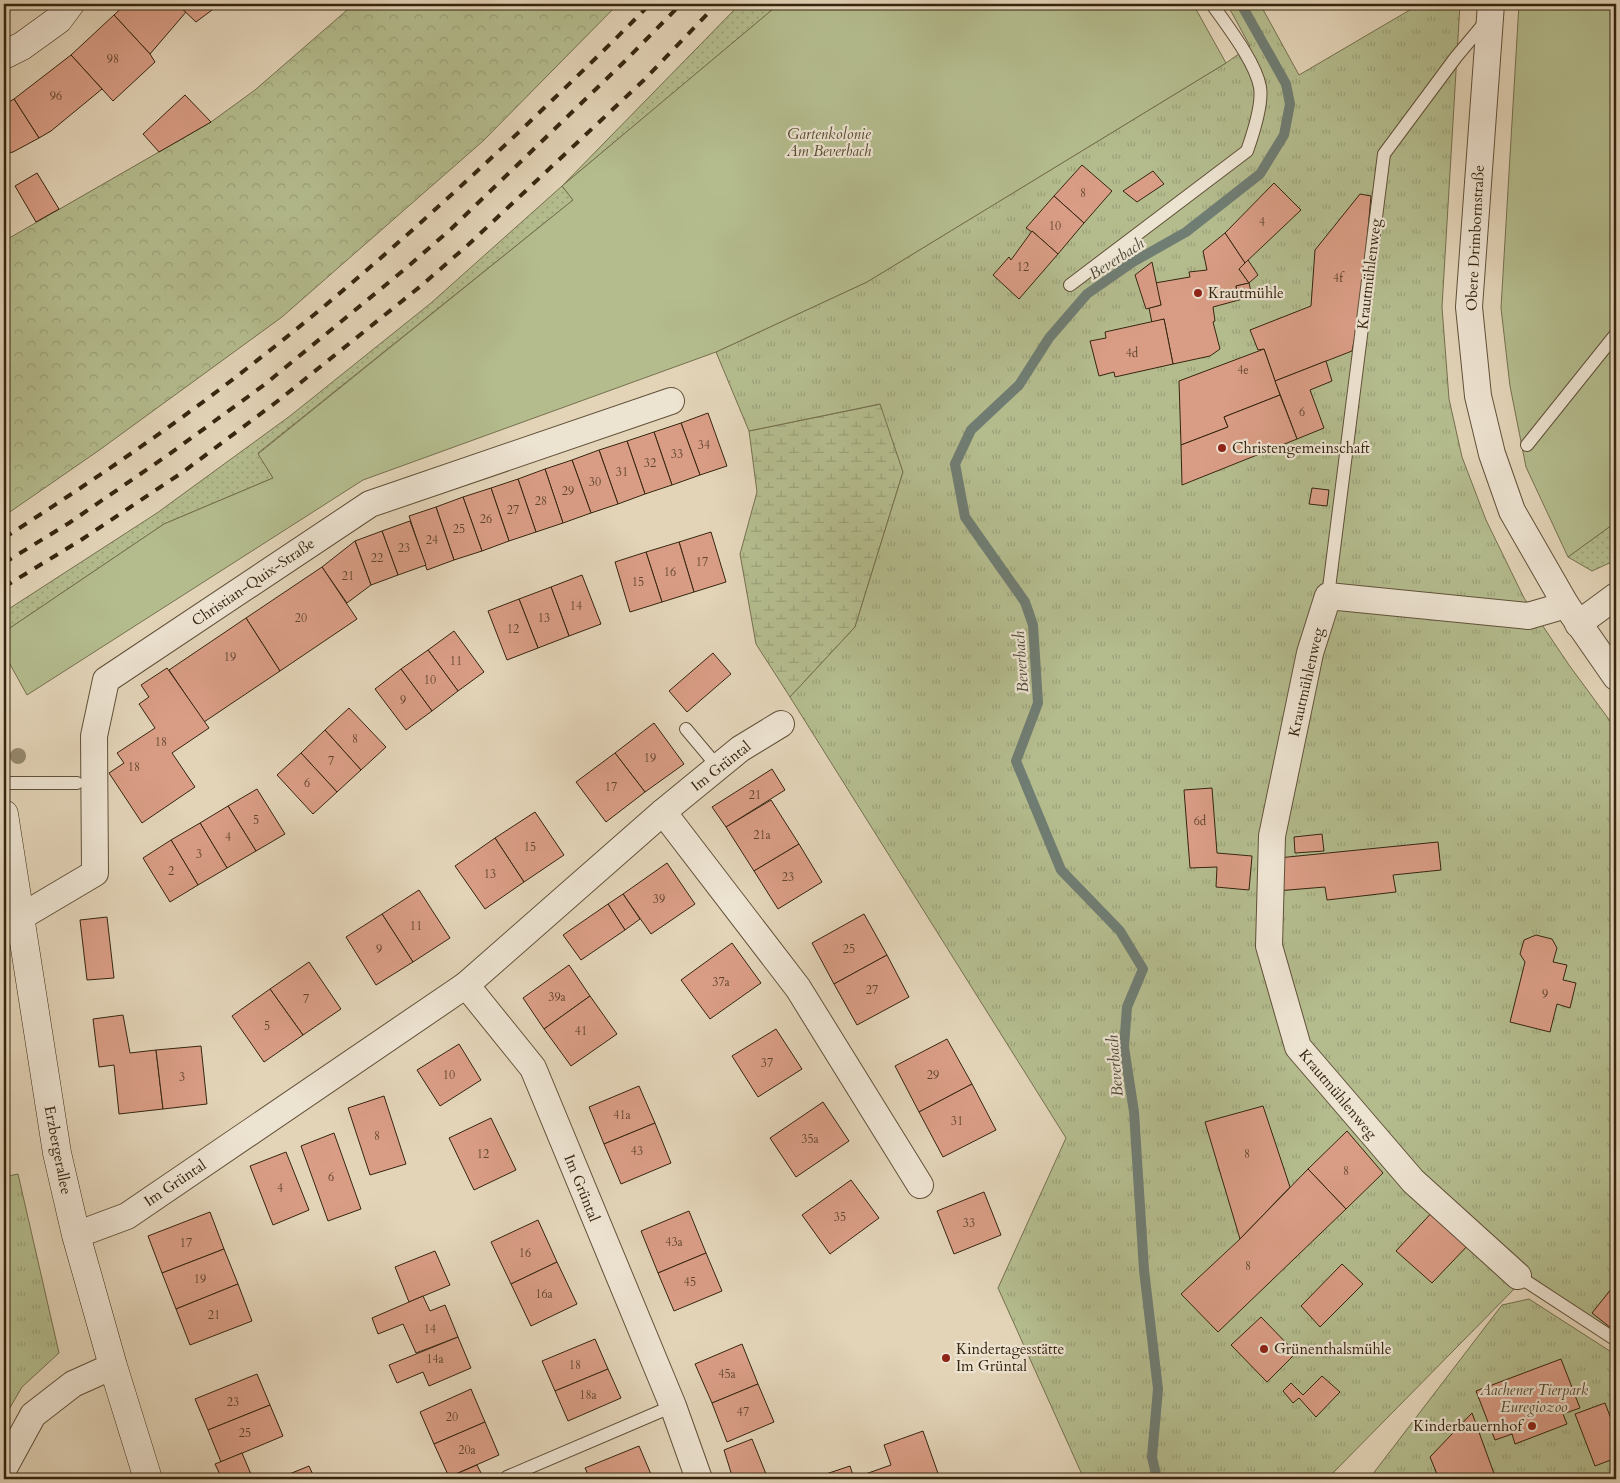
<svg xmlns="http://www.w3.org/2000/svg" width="1620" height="1483" font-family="Cardo,serif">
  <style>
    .grass { fill: url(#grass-dots); stroke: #75704e }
    .forest { fill: url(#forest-crowns); stroke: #75704e }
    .wetland { fill: url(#wetland-marsh); stroke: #75704e }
    .park { fill: url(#park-tufts); stroke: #75704e }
    .garden { fill: #b4bc8e; stroke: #75704e }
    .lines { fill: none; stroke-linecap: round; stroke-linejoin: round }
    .stream { stroke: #707d73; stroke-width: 10 }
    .building { fill: #d99d85; stroke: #36250f }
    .lane-casing { stroke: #615139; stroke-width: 14 }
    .street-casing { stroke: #615139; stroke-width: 28 }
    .secondary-casing { stroke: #36250f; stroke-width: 29 }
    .lane { stroke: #ede3d1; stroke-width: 12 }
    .street { stroke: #ede3d1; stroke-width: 26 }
    .secondary { stroke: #ede3d1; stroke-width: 28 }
    .rail { stroke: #36250f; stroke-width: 4; stroke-dasharray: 9 9; stroke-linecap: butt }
    .tree { fill: #95896d }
    .poi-dot { fill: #8f2418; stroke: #ede3d1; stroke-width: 2 }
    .labels { text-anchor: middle; stroke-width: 4.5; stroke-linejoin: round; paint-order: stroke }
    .number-label { font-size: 12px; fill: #5f432c }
    .park-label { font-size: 15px; font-style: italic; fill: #564b2f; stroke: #ede3d1 }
    .street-label { font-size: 15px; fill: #36250f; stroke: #ede3d1 }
    .poi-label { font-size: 15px; fill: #36250f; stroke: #ede3d1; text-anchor: start }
    .water-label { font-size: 16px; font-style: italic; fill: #4e4a39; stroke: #ede3d1 }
  </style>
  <defs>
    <pattern id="grass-dots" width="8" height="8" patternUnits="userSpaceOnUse" patternTransform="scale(1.25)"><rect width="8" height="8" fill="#b4bc8e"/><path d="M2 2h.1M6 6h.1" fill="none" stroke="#9ba179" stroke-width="1.8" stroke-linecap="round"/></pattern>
    <pattern id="forest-crowns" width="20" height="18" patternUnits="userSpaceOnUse" patternTransform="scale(1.25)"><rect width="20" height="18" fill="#b4bc8e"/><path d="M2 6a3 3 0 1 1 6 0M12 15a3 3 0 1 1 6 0" fill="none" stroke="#9ba179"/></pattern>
    <pattern id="wetland-marsh" width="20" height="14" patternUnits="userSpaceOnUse" patternTransform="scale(1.25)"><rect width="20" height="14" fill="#b4bc8e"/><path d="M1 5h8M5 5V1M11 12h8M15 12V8" fill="none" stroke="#9ba179"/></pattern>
    <pattern id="park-tufts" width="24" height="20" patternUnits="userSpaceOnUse" patternTransform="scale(1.25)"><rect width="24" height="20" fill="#b4bc8e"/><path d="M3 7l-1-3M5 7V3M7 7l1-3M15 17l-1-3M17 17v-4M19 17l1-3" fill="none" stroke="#9ba179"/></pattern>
  </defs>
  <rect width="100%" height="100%" fill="#e3d4b8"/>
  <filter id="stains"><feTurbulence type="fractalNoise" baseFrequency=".004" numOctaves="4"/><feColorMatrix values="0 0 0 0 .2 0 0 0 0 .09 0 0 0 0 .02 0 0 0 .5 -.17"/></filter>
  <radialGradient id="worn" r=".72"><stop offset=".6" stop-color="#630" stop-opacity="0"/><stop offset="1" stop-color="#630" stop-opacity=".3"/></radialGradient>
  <g class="grass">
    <path d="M740 4H779L562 186 573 200 258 453 273 478 164 524 4 632V612L157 513 290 416 431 303 562 186Z"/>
    <path d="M1616 522V560L1592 571 1568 557Z"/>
  </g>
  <path class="forest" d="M354 4H618L483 141 282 317 98 451 4 516V241L211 122 255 90Z"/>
  <path class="wetland" d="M881 404 903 472 855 627 790 697 756 644 740 554 757 492 749 431Z"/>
  <g class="park">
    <path d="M1227 4H1260L1299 75 1420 4H1460L1442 307 1449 399 1462 457 1486 520 1524 598 1569 665 1616 729V1337L1521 1282 1327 1479H1084L998 1288 1066 1138 790 697 855 627 903 472 880 404 749 431 716 352 867 282 1226 63 1250 46Z"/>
    <path d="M18 1174 59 1353 22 1387 4 1418V1177Z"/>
    <path d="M1529 1299 1616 1355V1479H1369L1502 1305Z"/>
  </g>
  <g class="garden">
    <path d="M779 4H1193L1226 63 867 282 716 352 363 480 27 695 6 657 4 632 164 524 273 478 258 454 573 200 562 186Z"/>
    <path d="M1519 4H1616V522L1568 557 1526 467 1510 386 1501 308Z"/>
  </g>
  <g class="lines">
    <path class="stream" d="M1157 1479 1152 1457 1158 1389 1144 1270 1134 1112 1124 1047 1127 1007 1143 969 1120 931 1061 870 1016 761 1038 703 1033 625 1025 602 965 517 955 464 971 430 1019 385 1049 338 1087 294 1133 262 1186 232 1260 174 1284 135 1290 104 1286 84 1241 4"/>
  </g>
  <g class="building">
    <path d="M126 4H177L186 12 150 54 114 15Z"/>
    <path d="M177 4H220L196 22Z"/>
    <path d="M114 15 150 54 155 62 113 101 71 55Z"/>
    <path d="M71 55 102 89 51 131 39 138 14 99Z"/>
    <path d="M185 95 211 122 159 152 143 134Z"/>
    <path d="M14 99 39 138 13 152 4 154V105Z"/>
    <path d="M1082 165 1112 191 1084 223 1054 196Z"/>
    <path d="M1153 171 1164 184 1137 202 1123 191Z"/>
    <path d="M37 173 59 209 36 222 15 186Z"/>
    <path d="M1274 183 1301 210 1245 263 1225 233Z"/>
    <path d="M1360 194 1371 196 1361 307 1352 351 1275 381 1264 349 1258 350 1250 330 1311 306 1315 250Z"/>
    <path d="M1054 196 1084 223 1058 254 1032 231V232L1026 228Z"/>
    <path d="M1032 231 1058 254 1019 299 993 275 1009 257 1011 260Z"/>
    <path d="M1225 233 1245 263 1239 269 1249 283 1236 286 1239 300 1213 307 1215 321 1213 322 1220 349 1210 356 1173 364 1164 319 1152 323 1149 308 1161 305 1155 283 1190 277 1189 272 1207 270 1203 251Z"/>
    <path d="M1248 260 1258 275 1249 283 1239 269Z"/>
    <path d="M1152 262 1161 305 1146 309 1135 275Z"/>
    <path d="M1249 283 1252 296 1239 300 1236 286Z"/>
    <path d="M1164 319 1173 364 1115 377 1114 372 1099 376 1090 341 1106 338 1105 332Z"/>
    <path d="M1264 349 1280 395 1224 417 1228 427 1181 445 1179 381Z"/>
    <path d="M1326 361 1332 381 1310 390 1324 428 1297 439 1275 381Z"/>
    <path d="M1280 395 1297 439 1182 485 1181 445 1228 427 1224 417Z"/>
    <path d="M708 413 727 466 700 475 681 423Z"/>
    <path d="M681 423 700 475 672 485 654 432Z"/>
    <path d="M654 432 672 485 645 494 627 441Z"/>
    <path d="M627 441 645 494 618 504 599 450Z"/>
    <path d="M599 450 618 504 591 513 572 460Z"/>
    <path d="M572 460 591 513 563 523 545 469Z"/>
    <path d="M545 469 563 523 536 532 518 479Z"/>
    <path d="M518 479 536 532 509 541 491 488Z"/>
    <path d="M491 488 509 541 482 551 463 497Z"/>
    <path d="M1312 488 1329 490 1327 506 1309 504Z"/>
    <path d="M463 497 482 551 454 560 436 507Z"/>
    <path d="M436 507 454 560 427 570 409 516Z"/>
    <path d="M410 521 426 565 398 575 382 531Z"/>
    <path d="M382 531 398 575 371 585 355 541Z"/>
    <path d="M711 532 726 582 694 592 679 542Z"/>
    <path d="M355 541 371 585 347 603 322 567Z"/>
    <path d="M679 542 694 592 662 602 646 552Z"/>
    <path d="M646 552 662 602 630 612 615 562Z"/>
    <path d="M322 567 357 619 280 671 246 618Z"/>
    <path d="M582 575 601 624 569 636 551 587Z"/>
    <path d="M551 587 569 636 538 648 519 599Z"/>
    <path d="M519 599 538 648 507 660 488 611Z"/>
    <path d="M246 618 280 671 204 722 169 670Z"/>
    <path d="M454 631 484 672 458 691 428 650Z"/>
    <path d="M428 650 458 691 432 711 401 669Z"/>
    <path d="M713 653 731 674 687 712 669 691Z"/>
    <path d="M167 668 209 728 172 753 195 787 142 823 109 773 124 763 117 753 155 728 139 704 149 697 141 685Z"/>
    <path d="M401 669 432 711 406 730 375 689Z"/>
    <path d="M349 708 386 747 361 770 325 730Z"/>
    <path d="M654 723 684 764 645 792 615 753Z"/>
    <path d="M325 730 361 770 337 792 301 753Z"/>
    <path d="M301 753 337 792 313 814 277 775Z"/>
    <path d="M615 753 645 792 606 822 576 782Z"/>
    <path d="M772 769 785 790 726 827 712 807Z"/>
    <path d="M1212 788 1217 853 1252 856 1249 890 1216 887 1217 867 1190 868 1184 790Z"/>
    <path d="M257 789 285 834 256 851 228 806Z"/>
    <path d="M771 800 799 844 754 871 726 827Z"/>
    <path d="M228 806 256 851 227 868 200 823Z"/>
    <path d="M535 812 564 855 524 882 495 838Z"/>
    <path d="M200 823 227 868 198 885 171 840Z"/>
    <path d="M1322 834 1324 851 1295 853 1294 837Z"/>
    <path d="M495 838 524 882 485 909 455 866Z"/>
    <path d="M171 840 198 885 170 902 143 858Z"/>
    <path d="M1438 842 1441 870 1393 875 1396 892 1327 900 1325 887 1276 891 1278 858Z"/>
    <path d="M799 844 822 882 778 909 754 871Z"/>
    <path d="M667 863 695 904 651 934 623 894Z"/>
    <path d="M419 890 450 938 413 962 382 914Z"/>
    <path d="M623 894 640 919 625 930 608 904Z"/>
    <path d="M608 904 625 930 581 960 563 935Z"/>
    <path d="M382 914 413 962 376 985 346 937Z"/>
    <path d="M864 914 887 955 834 984 812 943Z"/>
    <path d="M107 917 114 978 87 980 80 920Z"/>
    <path d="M1536 935 1552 939 1557 948 1553 962 1567 965 1563 980 1576 983 1570 1008 1557 1004 1550 1032 1510 1022 1525 962 1520 954 1524 940Z"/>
    <path d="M732 943 761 983 710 1019 681 980Z"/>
    <path d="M887 955 909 997 857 1025 834 984Z"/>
    <path d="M309 962 341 1009 303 1035 270 989Z"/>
    <path d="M569 965 590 996 544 1029 523 998Z"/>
    <path d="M270 989 303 1035 264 1062 232 1016Z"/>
    <path d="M590 996 617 1034 571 1066 544 1029Z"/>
    <path d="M123 1015 130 1053 156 1050 163 1109 119 1114 114 1065 99 1067 93 1019Z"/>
    <path d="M776 1029 802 1069 758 1097 732 1056Z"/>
    <path d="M947 1039 972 1084 919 1112 895 1066Z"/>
    <path d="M459 1044 481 1080 440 1106 417 1070Z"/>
    <path d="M201 1046 207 1104 163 1109 156 1050Z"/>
    <path d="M972 1084 996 1130 943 1157 919 1112Z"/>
    <path d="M639 1086 655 1123 604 1144 589 1107Z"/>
    <path d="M384 1096 406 1164 370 1175 348 1108Z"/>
    <path d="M823 1102 849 1141 796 1177 770 1138Z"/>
    <path d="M1263 1106 1290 1187 1240 1239 1205 1122Z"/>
    <path d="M491 1118 516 1170 474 1190 449 1138Z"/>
    <path d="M655 1123 671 1163 621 1184 604 1144Z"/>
    <path d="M1347 1131 1383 1173 1346 1209 1308 1169Z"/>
    <path d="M334 1133 361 1209 328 1221 301 1146Z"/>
    <path d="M286 1152 309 1210 273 1225 250 1166Z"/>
    <path d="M1308 1169 1346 1209 1218 1332 1181 1294 1240 1239Z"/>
    <path d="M851 1180 879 1218 830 1254 802 1215Z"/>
    <path d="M984 1192 1001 1235 954 1254 937 1211Z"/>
    <path d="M1436 1208 1472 1241 1432 1283 1396 1251Z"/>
    <path d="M689 1211 706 1253 658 1273 641 1231Z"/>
    <path d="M210 1212 224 1249 162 1273 148 1236Z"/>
    <path d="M538 1220 557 1262 511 1284 491 1242Z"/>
    <path d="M224 1249 238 1284 176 1309 162 1273Z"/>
    <path d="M435 1251 450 1285 409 1302 395 1267Z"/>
    <path d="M706 1253 722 1291 674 1311 658 1273Z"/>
    <path d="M557 1262 577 1304 531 1326 511 1284Z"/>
    <path d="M1342 1264 1363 1284 1320 1327 1301 1306Z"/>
    <path d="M1616 1283V1332L1592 1313Z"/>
    <path d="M238 1284 252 1321 190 1345 176 1309Z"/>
    <path d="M423 1296 430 1311 445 1305 458 1337 416 1353 403 1324 378 1334 372 1318Z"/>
    <path d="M1261 1317 1296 1353 1267 1382 1231 1345Z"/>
    <path d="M458 1337 471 1368 429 1386 423 1372 397 1383 389 1365Z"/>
    <path d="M595 1339 608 1369 555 1391 542 1361Z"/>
    <path d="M742 1344 758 1384 712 1403 695 1364Z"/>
    <path d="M1561 1359 1580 1408 1563 1414 1567 1424 1515 1444 1512 1434 1495 1440 1476 1391Z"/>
    <path d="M608 1369 621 1398 568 1421 555 1391Z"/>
    <path d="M257 1374 270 1405 208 1430 195 1399Z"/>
    <path d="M1322 1376 1340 1392 1316 1417 1299 1398 1293 1403 1283 1391 1291 1383 1303 1395Z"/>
    <path d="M758 1384 774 1422 727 1442 712 1403Z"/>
    <path d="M471 1389 485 1422 434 1444 420 1412Z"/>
    <path d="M1605 1403 1616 1432V1458L1595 1466 1575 1414Z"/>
    <path d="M270 1405 283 1436 221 1462 208 1430Z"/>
    <path d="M1472 1413 1496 1479H1439L1430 1457Z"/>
    <path d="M485 1422 499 1455 449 1477 434 1444Z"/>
    <path d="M923 1431 940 1479H811L850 1466 854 1478 891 1465 884 1445Z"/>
    <path d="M752 1439 768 1479H733L724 1450Z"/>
    <path d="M639 1446 653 1479H590L585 1468Z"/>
    <path d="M242 1453 253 1479H222L215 1464Z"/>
    <path d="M477 1465 484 1479H450L449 1477Z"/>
    <path d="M309 1466 315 1479H277Z"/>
  </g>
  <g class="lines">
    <defs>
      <g id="lane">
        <path d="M1070 285 1247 151C1253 134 1263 104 1260 87 1255 61 1227 26 1212 4"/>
        <path d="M1527 445 1616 334"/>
        <path d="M1328 596 1384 154 1456 57 1487 20"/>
        <path d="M686 729 718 767"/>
        <path d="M4 783H77"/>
        <path d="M1518 1276 1616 1340"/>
        <path d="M507 1477 673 1406"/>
      </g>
      <g id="street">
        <path d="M1491 4 1469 307 1478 396 1492 454 1512 511 1566 605 1616 677"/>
        <path d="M1578 624 1616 596"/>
        <path d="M663 812 798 988 920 1185"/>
        <path d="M19 918 95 873 94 736 106 680 370 504 671 401"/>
        <path d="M466 985 533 1068 673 1406 699 1479"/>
        <path d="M76 1235 127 1216 466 985 663 812 740 749 781 724"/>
        <path d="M1518 1276 1413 1181 1298 1047 1269 946 1272 836 1310 653 1328 596 1528 616 1566 605"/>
        <path d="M4 1468 33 1415 73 1384 113 1366"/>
      </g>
      <g id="secondary">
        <path d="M4 55 22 46 58 20 70 4"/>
        <path d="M4 814 57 1153 76 1235 113 1366 148 1479"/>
      </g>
    </defs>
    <use href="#lane" class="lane-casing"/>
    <use href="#street" class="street-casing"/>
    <use href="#secondary" class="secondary-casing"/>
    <use href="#lane" class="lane"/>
    <use href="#street" class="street"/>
    <use href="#secondary" class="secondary"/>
    <g class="rail">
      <path d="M4 538C88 484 171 428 250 366 344 293 433 213 520 131 564 89 608 47 650 4"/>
      <path d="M4 563 69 523 168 455 264 385 405 269 451 229 625 61 681 4"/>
      <path d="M4 587 81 540 183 472 279 400 422 285 469 244 644 80 717 4"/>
    </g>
  </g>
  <circle class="tree" cx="18" cy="756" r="8"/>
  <g class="poi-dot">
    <circle cx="1198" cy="293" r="5"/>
    <circle cx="1222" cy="448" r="5"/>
    <circle cx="1264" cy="1349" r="5"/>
    <circle cx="946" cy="1358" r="5"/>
    <circle cx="1532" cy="1426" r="5"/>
  </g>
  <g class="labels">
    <g class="number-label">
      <text x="113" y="63">98</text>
      <text x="56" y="100">96</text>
      <text x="1083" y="197">8</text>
      <text x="1262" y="226">4</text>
      <text x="1055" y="230">10</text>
      <text x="1023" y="271">12</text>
      <text x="1338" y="282">4f</text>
      <text x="1132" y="357">4d</text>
      <text x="1243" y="374">4e</text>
      <text x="1302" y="416">6</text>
      <text x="704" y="449">34</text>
      <text x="677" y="458">33</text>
      <text x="650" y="467">32</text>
      <text x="622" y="476">31</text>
      <text x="595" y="486">30</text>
      <text x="568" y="495">29</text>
      <text x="541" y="505">28</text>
      <text x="513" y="514">27</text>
      <text x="486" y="523">26</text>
      <text x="459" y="533">25</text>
      <text x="432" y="544">24</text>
      <text x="404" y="552">23</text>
      <text x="377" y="562">22</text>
      <text x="702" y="566">17</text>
      <text x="670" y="576">16</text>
      <text x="348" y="580">21</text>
      <text x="638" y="586">15</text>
      <text x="576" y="610">14</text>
      <text x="301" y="622">20</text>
      <text x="544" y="622">13</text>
      <text x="513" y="633">12</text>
      <text x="230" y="661">19</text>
      <text x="456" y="665">11</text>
      <text x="430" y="684">10</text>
      <text x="403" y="704">9</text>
      <text x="355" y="743">8</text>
      <text x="161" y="746">18</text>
      <text x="650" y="762">19</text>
      <text x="331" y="765">7</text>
      <text x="134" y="771">18</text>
      <text x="307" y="787">6</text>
      <text x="611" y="791">17</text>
      <text x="755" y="799">21</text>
      <text x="256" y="824">5</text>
      <text x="1200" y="825">6d</text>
      <text x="762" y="839">21a</text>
      <text x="228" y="841">4</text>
      <text x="530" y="851">15</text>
      <text x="199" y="858">3</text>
      <text x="171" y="875">2</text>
      <text x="490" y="878">13</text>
      <text x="788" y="881">23</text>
      <text x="659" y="903">39</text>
      <text x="416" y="930">11</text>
      <text x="379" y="953">9</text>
      <text x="849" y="953">25</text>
      <text x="721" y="986">37a</text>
      <text x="872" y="994">27</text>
      <text x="1545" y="998">9</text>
      <text x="557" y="1001">39a</text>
      <text x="306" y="1003">7</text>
      <text x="267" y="1030">5</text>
      <text x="581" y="1035">41</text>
      <text x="767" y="1067">37</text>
      <text x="449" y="1079">10</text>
      <text x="933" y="1079">29</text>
      <text x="182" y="1081">3</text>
      <text x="622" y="1119">41a</text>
      <text x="957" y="1125">31</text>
      <text x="377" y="1140">8</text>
      <text x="810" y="1143">35a</text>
      <text x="637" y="1155">43</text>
      <text x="483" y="1158">12</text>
      <text x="1247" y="1158">8</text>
      <text x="1346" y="1175">8</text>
      <text x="331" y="1181">6</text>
      <text x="280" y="1192">4</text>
      <text x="840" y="1221">35</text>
      <text x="969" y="1227">33</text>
      <text x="674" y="1246">43a</text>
      <text x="186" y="1247">17</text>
      <text x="525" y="1257">16</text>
      <text x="1248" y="1270">8</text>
      <text x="200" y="1283">19</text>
      <text x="690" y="1286">45</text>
      <text x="544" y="1298">16a</text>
      <text x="214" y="1319">21</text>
      <text x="430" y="1333">14</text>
      <text x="435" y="1363">14a</text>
      <text x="575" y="1369">18</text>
      <text x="727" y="1378">45a</text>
      <text x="588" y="1399">18a</text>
      <text x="233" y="1406">23</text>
      <text x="743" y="1416">47</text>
      <text x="452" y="1421">20</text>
      <text x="245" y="1437">25</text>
      <text x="467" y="1454">20a</text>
    </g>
    <g class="park-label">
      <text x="829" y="139">Gartenkolonie<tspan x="829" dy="17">Am Beverbach</tspan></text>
      <text x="1534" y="1395">Aachener Tierpark<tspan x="1534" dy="17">Euregiozoo</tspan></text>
    </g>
    <g class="street-label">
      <text transform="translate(1475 238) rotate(-87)" y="5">Obere Drimbornstraße</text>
      <text transform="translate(1369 274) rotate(-83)" y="5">Krautmühlenweg</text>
      <text transform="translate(253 582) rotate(-34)" y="5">Christian-Quix-Straße</text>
      <text transform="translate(1306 682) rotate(-77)" y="5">Krautmühlenweg</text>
      <text transform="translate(721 766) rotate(-38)" y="5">Im Grüntal</text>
      <text transform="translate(1338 1094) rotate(50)" y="5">Krautmühlenweg</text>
      <text transform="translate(58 1150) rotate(79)" y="5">Erzbergerallee</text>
      <text transform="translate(175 1183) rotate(-34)" y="5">Im Grüntal</text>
      <text transform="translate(582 1188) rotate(68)" y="5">Im Grüntal</text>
    </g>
    <g class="poi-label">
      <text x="1208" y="298">Krautmühle</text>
      <text x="1232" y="453">Christengemeinschaft</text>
      <text x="956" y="1354">Kindertagesstätte<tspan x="956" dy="17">Im Grüntal</tspan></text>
      <text x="1274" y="1354">Grünenthalsmühle</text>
      <text x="1522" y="1431" text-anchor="end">Kinderbauernhof</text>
    </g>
    <g class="water-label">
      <text transform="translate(1116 258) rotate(-33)" y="6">Beverbach</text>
      <text transform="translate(1020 662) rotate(-94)" y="6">Beverbach</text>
      <text transform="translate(1114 1066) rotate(-95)" y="6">Beverbach</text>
    </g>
  </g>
  <rect width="1620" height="1483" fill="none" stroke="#e3d4b8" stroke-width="20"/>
  <rect x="5" y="5" width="1610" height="1473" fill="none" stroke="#36250f" stroke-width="2.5"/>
  <rect x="10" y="10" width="1600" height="1463" fill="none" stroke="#36250f"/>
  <rect width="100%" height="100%" filter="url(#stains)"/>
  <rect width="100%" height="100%" fill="url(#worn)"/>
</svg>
